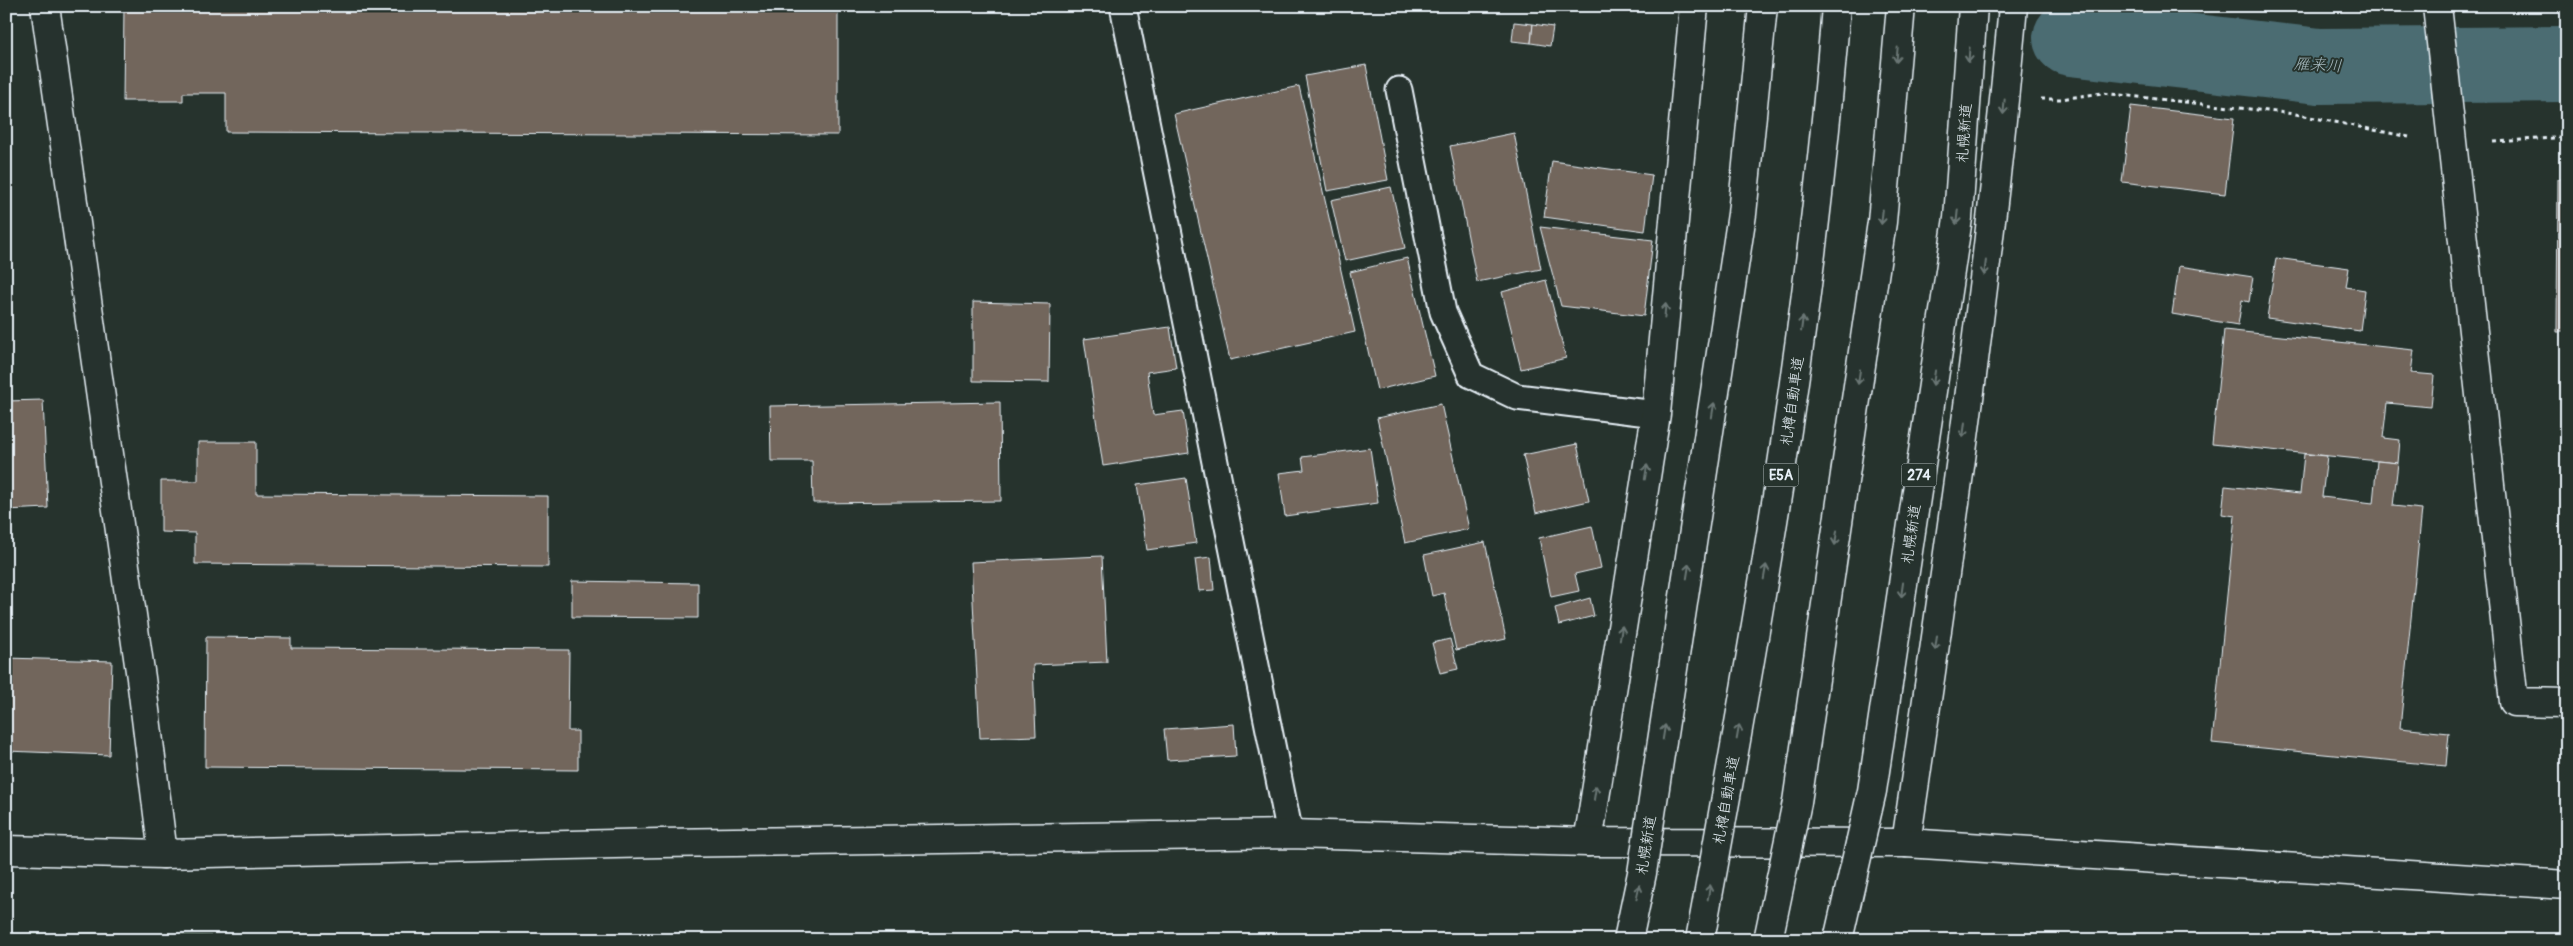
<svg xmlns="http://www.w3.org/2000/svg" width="2573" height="946" font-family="Pangolin,'Klee One',sans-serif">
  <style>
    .green { fill: #516e56; stroke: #9cb0a7 }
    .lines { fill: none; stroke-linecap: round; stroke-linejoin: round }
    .river { stroke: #4b6c72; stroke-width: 76 }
    .building { fill: #72665c; stroke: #e8f1f8 }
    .lane-casing { stroke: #e8f1f8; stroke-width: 29 }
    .street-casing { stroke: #e8f1f8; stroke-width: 31 }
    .secondary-casing { stroke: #e8f1f8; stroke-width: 31 }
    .path { stroke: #e8f1f8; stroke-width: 3; stroke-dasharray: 4 4; stroke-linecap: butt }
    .lane { stroke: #26332d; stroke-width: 25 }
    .street { stroke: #26332d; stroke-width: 28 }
    .secondary { stroke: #26332d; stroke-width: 28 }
    .highway-bridge-casing { stroke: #e8f1f8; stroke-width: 31; stroke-linecap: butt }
    .highway-bridge { stroke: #26332d; stroke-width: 28 }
    .oneway { stroke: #6a7674 }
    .labels { text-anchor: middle; stroke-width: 4; stroke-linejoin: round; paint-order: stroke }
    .shield { fill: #26332d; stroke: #aeb8bb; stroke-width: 1 }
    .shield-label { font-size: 14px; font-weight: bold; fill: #e8f1f8 }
    .street-label { font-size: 15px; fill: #e8f1f8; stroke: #26332d }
    .water-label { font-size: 16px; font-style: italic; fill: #a9bcc2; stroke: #26332d }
  </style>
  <rect width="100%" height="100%" fill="#26332d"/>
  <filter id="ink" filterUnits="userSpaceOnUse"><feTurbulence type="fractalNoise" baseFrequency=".02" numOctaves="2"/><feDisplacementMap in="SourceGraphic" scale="10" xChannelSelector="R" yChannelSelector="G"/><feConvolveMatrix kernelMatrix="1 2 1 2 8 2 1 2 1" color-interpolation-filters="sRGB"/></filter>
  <g filter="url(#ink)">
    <path class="green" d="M94 933 388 940H6V934Z"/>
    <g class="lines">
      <path class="river" d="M2071 38 2319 66 2567 64"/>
    </g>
    <g class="building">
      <path d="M124 6H838V135L226 132V93H183V101H123Z"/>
      <path d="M1514 22 1533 24 1531 43 1512 41Z"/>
      <path d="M1533 24 1553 27 1550 46 1531 43Z"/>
      <path d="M1366 65 1388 180 1327 191 1305 76Z"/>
      <path d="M1299 86 1355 332 1230 360 1174 114Z"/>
      <path d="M2131 106 2234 118 2225 194 2122 182Z"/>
      <path d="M1514 133 1541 269 1477 282 1450 146Z"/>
      <path d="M1552 161 1652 175 1645 231 1544 217Z"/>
      <path d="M2558 179H2567V332H2557Z"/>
      <path d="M1391 187 1405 248 1345 261 1331 200Z"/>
      <path d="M1540 227 1653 240 1644 316 1561 306Z"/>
      <path d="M1407 258 1435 376 1377 390 1350 272Z"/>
      <path d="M2276 258 2349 268 2346 287 2365 290 2360 331 2267 318Z"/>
      <path d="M2179 266 2253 277 2249 302 2242 300 2238 325 2172 314Z"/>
      <path d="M1546 280 1566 358 1521 369 1502 292Z"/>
      <path d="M973 302 1050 304 1049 382 973 381Z"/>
      <path d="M1170 327 1176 368 1147 372 1153 415 1183 411 1189 453 1103 466 1084 339Z"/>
      <path d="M2224 330 2414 350 2411 373 2434 375 2431 407 2387 403 2383 438 2400 440 2398 463 2212 444Z"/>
      <path d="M43 400 48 508 6 510V401Z"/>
      <path d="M1000 402 1001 501 813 503 812 461H771L770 406Z"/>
      <path d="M1441 404 1469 529 1405 543 1377 418Z"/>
      <path d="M198 442H256V494L548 496V567L195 564V533L161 532V481H198Z"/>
      <path d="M1577 444 1589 501 1536 513 1523 455Z"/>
      <path d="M1370 448 1378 503 1285 516 1279 473 1304 470 1302 457Z"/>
      <path d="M2304 454 2327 456 2322 497 2373 503 2377 461 2398 463 2393 506 2422 509 2400 728 2449 733 2446 766 2212 743 2235 516 2222 514 2225 486 2300 494Z"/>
      <path d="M1186 478 1196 543 1147 550 1137 485Z"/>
      <path d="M1592 526 1601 568 1575 574 1579 591 1551 597 1539 538Z"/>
      <path d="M1485 542 1506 639 1456 650 1444 593 1432 596 1424 555Z"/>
      <path d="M1102 556 1107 662 1033 665 1036 736 980 738 971 562Z"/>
      <path d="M1211 557 1214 590 1199 591 1195 559Z"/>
      <path d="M572 581 698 583V618L572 617Z"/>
      <path d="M1590 598 1594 616 1559 625 1555 608Z"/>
      <path d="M206 637 291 638V648L569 650 568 731H578V770L205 767Z"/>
      <path d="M1450 639 1458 669 1440 673 1432 643Z"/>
      <path d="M6 658 112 661 109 755 6 751Z"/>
      <path d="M1234 724 1236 756 1167 760 1164 729Z"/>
    </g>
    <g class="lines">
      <defs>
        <g id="lane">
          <path d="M1123 6 1290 834"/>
          <path d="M1399 90 1443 312 1471 375 1517 397 1656 414"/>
        </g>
        <g id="street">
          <path d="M45 6 141 678 163 854"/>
          <path d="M2437 6 2514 702 2567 703"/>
          <path d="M1588 842 1656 414 1694 6"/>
          <path d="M1906 843C1947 565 1988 286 2013 6"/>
        </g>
        <path id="secondary" d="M6 850 163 854 660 843 1290 834 1588 842 1906 843 2567 885"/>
      </defs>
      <use href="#lane" class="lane-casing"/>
      <use href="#street" class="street-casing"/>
      <use href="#secondary" class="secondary-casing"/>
      <g class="path">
        <path d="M2041 99H2061L2102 93 2295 114 2409 137"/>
        <path d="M2494 142 2567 137"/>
      </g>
      <use href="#lane" class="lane"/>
      <use href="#street" class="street"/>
      <use href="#secondary" class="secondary"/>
      <defs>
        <g id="highway-bridge">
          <path d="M1628 940 1642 873 1742 214 1763 6"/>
          <path d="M1700 940C1757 630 1812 320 1836 6"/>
          <path d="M1768 940 1797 802 1882 222 1901 6"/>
          <path d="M1838 940 1872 791 1958 218 1973 6"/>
        </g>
      </defs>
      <use href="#highway-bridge" class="highway-bridge-casing"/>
      <use href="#highway-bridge" class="highway-bridge"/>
    </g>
    <defs><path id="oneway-shaft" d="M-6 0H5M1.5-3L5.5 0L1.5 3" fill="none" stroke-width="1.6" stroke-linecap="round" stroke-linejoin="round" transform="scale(1.25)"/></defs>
    <g class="oneway">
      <use href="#oneway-shaft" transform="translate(1897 55) rotate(95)"/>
      <use href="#oneway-shaft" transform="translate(1969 55) rotate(94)"/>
      <use href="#oneway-shaft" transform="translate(2004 107) rotate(95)"/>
      <use href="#oneway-shaft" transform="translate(1882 217) rotate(96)"/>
      <use href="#oneway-shaft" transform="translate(1957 217) rotate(96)"/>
      <use href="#oneway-shaft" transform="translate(1985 268) rotate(97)"/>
      <use href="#oneway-shaft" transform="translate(1665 311) rotate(-85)"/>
      <use href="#oneway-shaft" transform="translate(1802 324) rotate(-83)"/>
      <use href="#oneway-shaft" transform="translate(1859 377) rotate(98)"/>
      <use href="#oneway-shaft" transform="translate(1934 378) rotate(98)"/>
      <use href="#oneway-shaft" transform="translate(1713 410) rotate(-81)"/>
      <use href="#oneway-shaft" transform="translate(1964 430) rotate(97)"/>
      <use href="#oneway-shaft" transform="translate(1646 472) rotate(-81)"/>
      <use href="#oneway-shaft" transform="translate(1836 538) rotate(98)"/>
      <use href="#oneway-shaft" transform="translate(1688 571) rotate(-81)"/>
      <use href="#oneway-shaft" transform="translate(1765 572) rotate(-80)"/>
      <use href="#oneway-shaft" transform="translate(1902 590) rotate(98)"/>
      <use href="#oneway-shaft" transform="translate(1621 633) rotate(-81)"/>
      <use href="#oneway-shaft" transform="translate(1936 643) rotate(98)"/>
      <use href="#oneway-shaft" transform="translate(1664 732) rotate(-81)"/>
      <use href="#oneway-shaft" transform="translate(1738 732) rotate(-80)"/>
      <use href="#oneway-shaft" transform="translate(1595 793) rotate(-81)"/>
      <use href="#oneway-shaft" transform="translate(1638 892) rotate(-78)"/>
      <use href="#oneway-shaft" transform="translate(1709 892) rotate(-80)"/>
    </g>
  </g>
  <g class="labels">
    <g class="shield">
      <rect x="1763.5" y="463.5" width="35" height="23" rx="4"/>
      <rect x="1901.5" y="463.5" width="35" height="23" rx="4"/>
    </g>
    <g class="shield-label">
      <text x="1781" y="480">E5A</text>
      <text x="1919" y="480">274</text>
    </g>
    <g class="street-label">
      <text transform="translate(1964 133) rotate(-86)" y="5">札幌新道</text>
      <text transform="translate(1792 401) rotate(-82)" y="5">札樽自動車道</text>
      <text transform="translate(1911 534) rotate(-82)" y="5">札幌新道</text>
      <text transform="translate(1726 800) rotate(-80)" y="5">札樽自動車道</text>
      <text transform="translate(1646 845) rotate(-81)" y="5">札幌新道</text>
    </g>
    <g class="water-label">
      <text transform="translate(2318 64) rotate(3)" y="6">雁来川</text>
    </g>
  </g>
  <rect width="2573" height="946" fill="none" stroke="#26332d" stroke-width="25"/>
  <rect x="12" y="12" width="2548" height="921" fill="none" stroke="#e8f1f8" stroke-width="2" filter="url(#ink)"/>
</svg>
